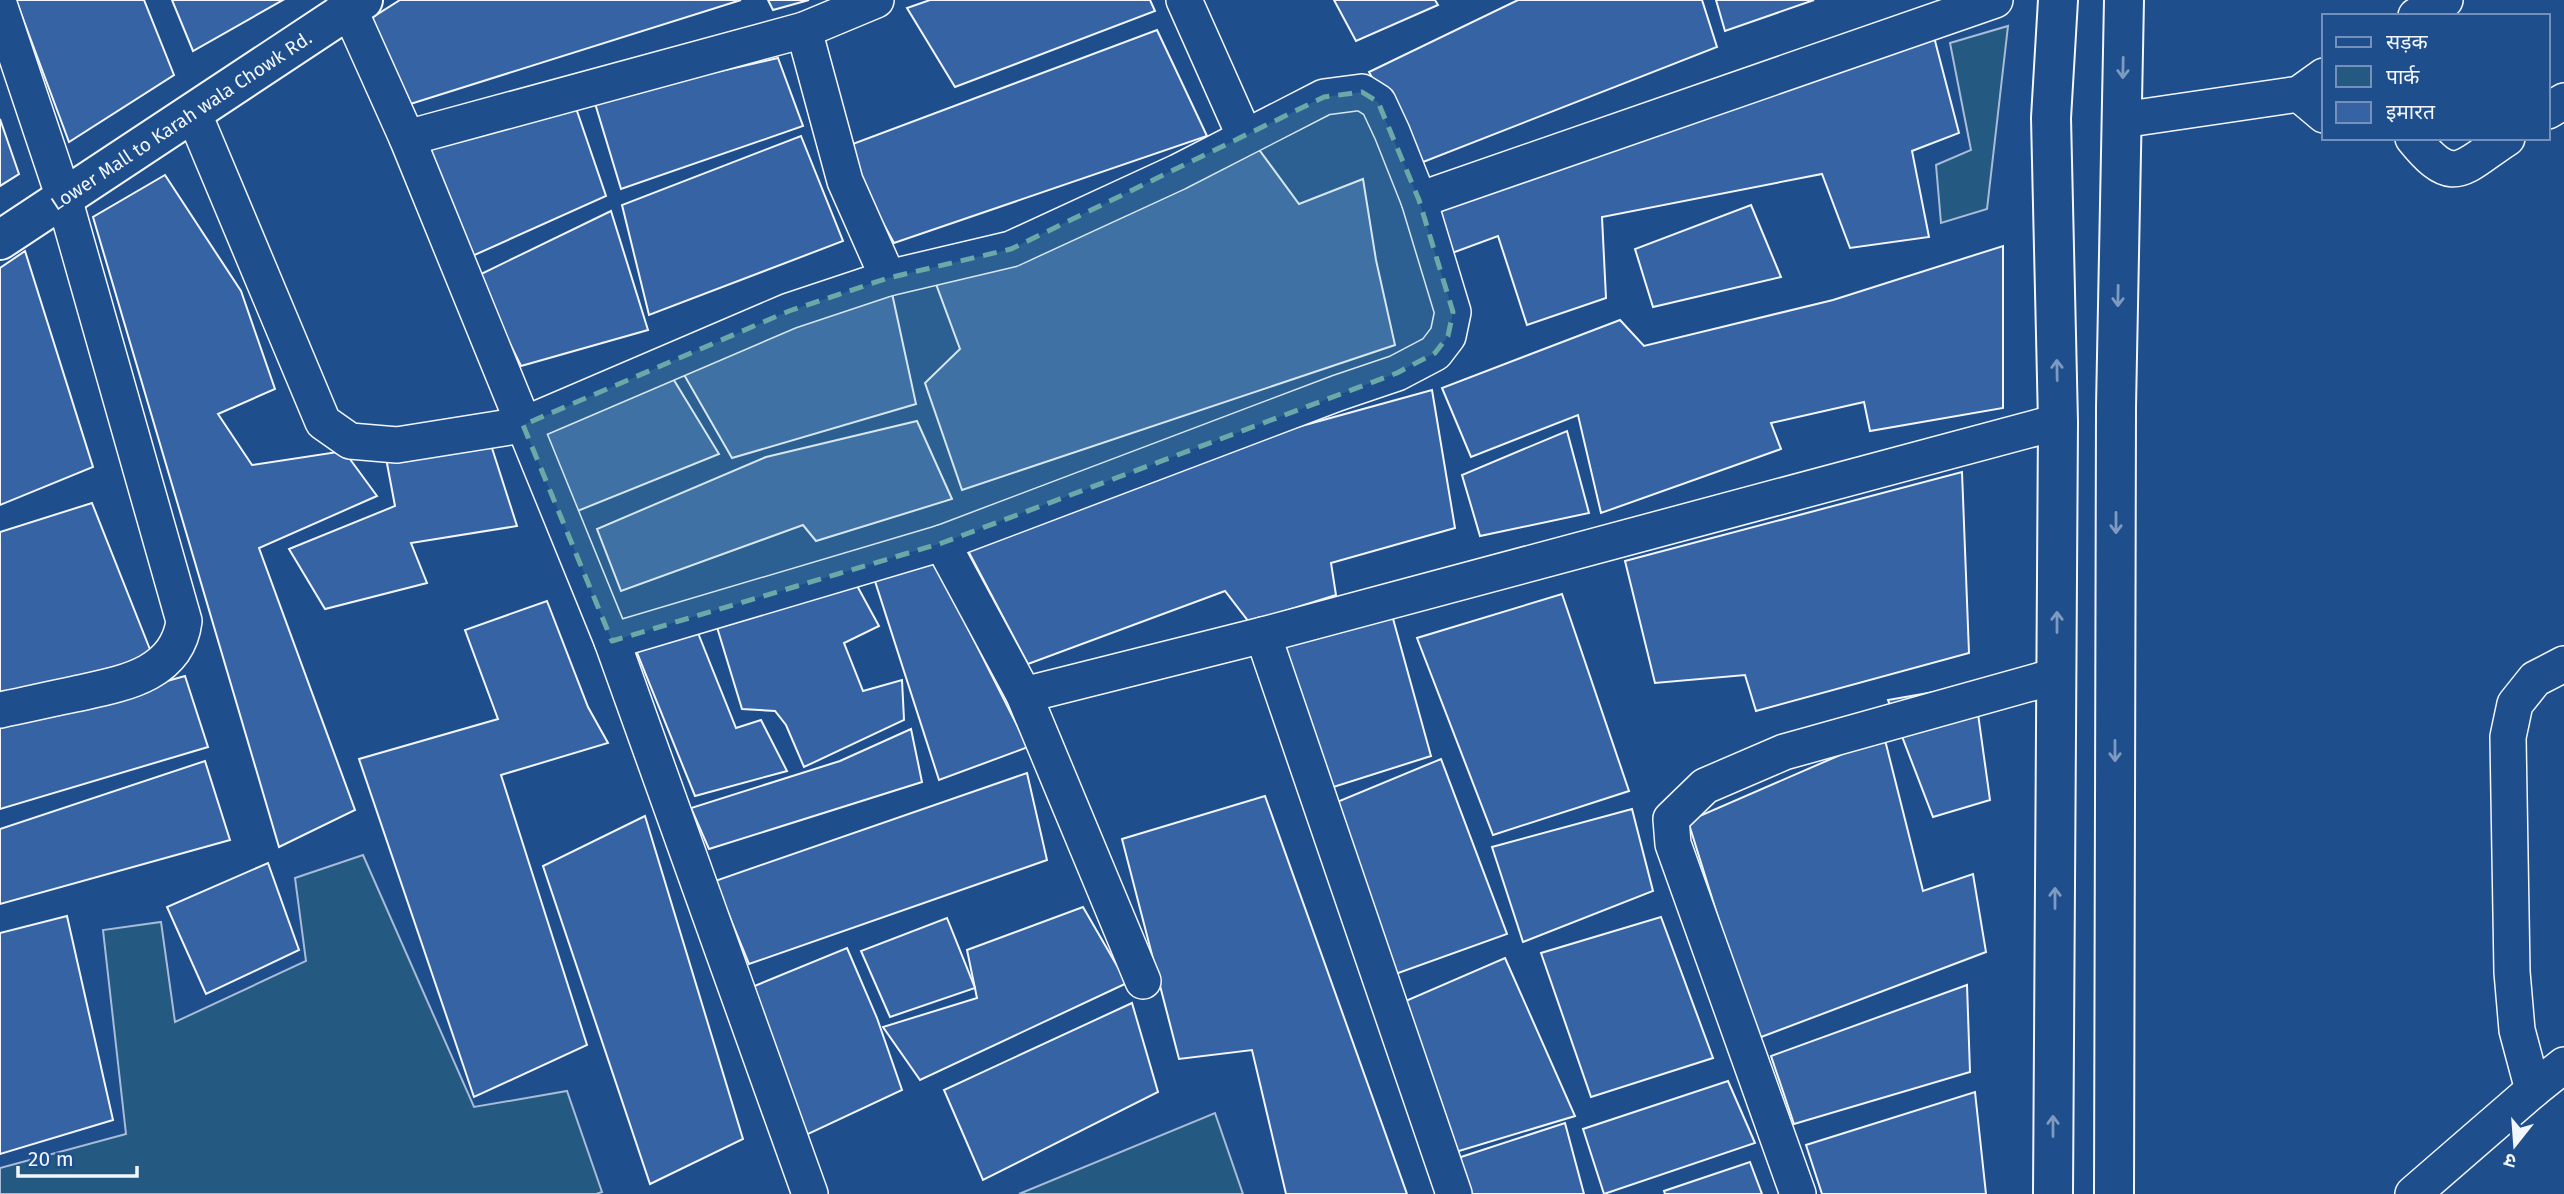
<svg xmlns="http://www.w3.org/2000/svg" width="2564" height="1194" font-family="'Fira Sans','Noto Sans Devanagari',sans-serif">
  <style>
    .green { fill: #245a82; stroke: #a8bbd7; stroke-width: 2 }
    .building { fill: #3563a3; stroke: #f2f6ff; stroke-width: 2 }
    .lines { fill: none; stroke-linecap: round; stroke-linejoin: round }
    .street-casing { stroke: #f2f6ff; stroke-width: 38 }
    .secondary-casing { stroke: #f2f6ff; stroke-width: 42 }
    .street { stroke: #1f4e8c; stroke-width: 35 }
    .secondary { stroke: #1f4e8c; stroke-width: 38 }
    .oneway { stroke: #7e9ac0 }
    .marked { fill: #6aa9a8; fill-opacity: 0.2; stroke: #6aa9a8; stroke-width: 5; stroke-dasharray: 14 9; stroke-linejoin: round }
    .labels { text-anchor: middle; stroke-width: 5; stroke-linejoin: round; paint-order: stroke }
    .street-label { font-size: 19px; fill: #f2f6ff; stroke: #1f4e8c }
  </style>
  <rect width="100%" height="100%" fill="#1f4e8c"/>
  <g class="green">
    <path d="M2008 26 1987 209 1941 223 1936 165 1971 150 1950 43Z"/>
    <path d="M363 855 474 1107 567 1091 602 1192 596 1194H0V1168L126 1134 103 930 161 922 175 1022 306 961 295 878Z"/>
    <path d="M1215 1113 1243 1194H1019Z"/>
  </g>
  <g class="building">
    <path d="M16 0H144L174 75 69 142Z"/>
    <path d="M172 0H283L193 51Z"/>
    <path d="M400 0H741L404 106 370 19Z"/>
    <path d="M768 0H809L773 10Z"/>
    <path d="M930 0H1150L1155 11 955 87 907 8Z"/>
    <path d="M1334 0H1435L1438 5 1356 41Z"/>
    <path d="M1518 0H1702L1717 47 1418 164 1369 72Z"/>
    <path d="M1716 0H1814L1725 31Z"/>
    <path d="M1157 30 1207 136 894 243 842 148Z"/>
    <path d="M1934 37 1959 133 1912 151 1929 237 1850 248 1822 174 1602 217 1606 298 1527 325 1498 236 1444 256 1430 198Z"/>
    <path d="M778 58 803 126 621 189 594 100Z"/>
    <path d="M576 108 606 196 470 257 420 150Z"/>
    <path d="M0 119 19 174 0 186Z"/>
    <path d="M801 136 843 241 649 315 622 205Z"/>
    <path d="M1252 140 1299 204 1363 179 1376 260 1395 345 962 490 925 383 960 349 929 265Z"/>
    <path d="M165 175 241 291 275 389 218 414 252 465 344 451 377 496 259 548 355 810 279 847 93 217Z"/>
    <path d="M1751 205 1781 277 1653 307 1635 249Z"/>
    <path d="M611 211 648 330 521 366 477 276Z"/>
    <path d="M2003 246V408L1870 431 1864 402 1771 423 1781 449 1601 513 1578 415 1471 457 1442 388 1620 320 1644 346 1833 300Z"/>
    <path d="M25 251 93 467 0 505V268Z"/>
    <path d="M885 261 916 404 732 458 675 359Z"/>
    <path d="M669 372 719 454 575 512 541 421Z"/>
    <path d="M1432 390 1455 528 1331 563 1336 595 1249 622 1225 591 1028 664 965 545 1247 441Z"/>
    <path d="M917 421 952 499 816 541 803 525 621 591 597 529 766 457Z"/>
    <path d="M1567 431 1589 513 1480 536 1462 475Z"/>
    <path d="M491 445 517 526 411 543 427 583 325 609 289 549 395 506 386 458Z"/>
    <path d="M1962 472 1969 653 1756 711 1745 675 1655 683 1625 561Z"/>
    <path d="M92 503 153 657 0 702V532Z"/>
    <path d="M931 555 1028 747 939 780 874 578Z"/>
    <path d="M855 582 879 626 844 643 863 691 902 680 904 720 804 767 786 725 775 711 742 709 716 624Z"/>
    <path d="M1562 594 1629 791 1493 835 1417 638Z"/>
    <path d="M547 601 588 707 608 743 501 775 587 1045 474 1097 359 759 498 719 465 630Z"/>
    <path d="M1392 615 1431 756 1324 790 1277 645Z"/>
    <path d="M696 628 736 728 761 720 787 771 695 796 633 643Z"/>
    <path d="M185 676 208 747 0 809V728Z"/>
    <path d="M1974 685 1990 800 1933 817 1888 700Z"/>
    <path d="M911 729 922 782 709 849 691 808 840 761Z"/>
    <path d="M1884 736 1923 891 1973 874 1986 952 1756 1039 1688 821Z"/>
    <path d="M1441 759 1507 934 1390 976 1337 802Z"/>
    <path d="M205 761 230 840 0 904V829Z"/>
    <path d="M1027 773 1047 860 749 964 715 881Z"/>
    <path d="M1265 796 1407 1194H1286L1252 1050 1179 1059 1122 839Z"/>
    <path d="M1632 809 1653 891 1523 942 1492 847Z"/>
    <path d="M645 816 743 1139 650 1184 543 866Z"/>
    <path d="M268 863 299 950 206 994 167 907Z"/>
    <path d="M1083 907 1127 983 920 1080 883 1027 977 998 967 950Z"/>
    <path d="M67 916 113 1120 0 1154V933Z"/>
    <path d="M1661 917 1713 1058 1591 1097 1541 953Z"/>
    <path d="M947 918 975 988 890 1017 861 951Z"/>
    <path d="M847 948 877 1018 902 1090 806 1135 752 987Z"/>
    <path d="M1505 958 1575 1116 1449 1154 1401 1003Z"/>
    <path d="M1967 985 1970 1072 1794 1124 1771 1056Z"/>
    <path d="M1132 1003 1158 1092 983 1180 944 1090Z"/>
    <path d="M1728 1081 1755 1143 1604 1194 1583 1129Z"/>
    <path d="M1975 1092 1986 1194H1822L1806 1145Z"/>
    <path d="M1565 1123 1584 1194H1469L1458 1158Z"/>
    <path d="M1750 1162 1762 1194H1665L1664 1191Z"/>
  </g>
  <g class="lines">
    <defs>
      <g id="street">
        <path d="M345 0 407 138 612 641 810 1194"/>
        <path d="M1184 0 1245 137"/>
        <path d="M0 7 64 198 184 621C177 676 120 684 75 694 50 699 25 705 0 710"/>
        <path d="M2416 16 2445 0"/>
        <path d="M804 30 845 181 888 278"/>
        <path d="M2299 94 2324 115"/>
        <path d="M2548 111 2564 101"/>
        <path d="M193 112 323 422 350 441 397 445 523 425 789 311 888 278 1011 249 1178 172 1324 97 1362 92 1378 102 1392 132 1419 200 1453 312 1448 336 1435 353 1397 373 1338 393 942 543 612 641"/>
        <path d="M2122 120 2299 94 2324 76"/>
        <path d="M407 138 804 30 876 0"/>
        <path d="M2413 138C2454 189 2461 168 2507 138"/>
        <path d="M1419 200 1995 0"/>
        <path d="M942 543 1024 695 1143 981"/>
        <path d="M1263 635 1454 1194"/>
        <path d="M1024 695 1263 635 2058 422"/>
        <path d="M2533 1090 2517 1030 2512 972 2508 737 2515 704 2535 679 2564 664"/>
        <path d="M1798 1194 1673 844 1671 819 1705 786 1784 752 2056 676"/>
        <path d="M2413 1194 2533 1090 2564 1065"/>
      </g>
      <g id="secondary">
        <path id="s1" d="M0 240 363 0"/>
        <path d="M2053 1194 2058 422 2051 118 2058 0"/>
        <path d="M2114 1194 2116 407 2124 0"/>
      </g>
    </defs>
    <use href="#street" class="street-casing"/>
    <use href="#secondary" class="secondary-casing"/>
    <use href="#street" class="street"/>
    <use href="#secondary" class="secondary"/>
  </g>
  <defs><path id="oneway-shaft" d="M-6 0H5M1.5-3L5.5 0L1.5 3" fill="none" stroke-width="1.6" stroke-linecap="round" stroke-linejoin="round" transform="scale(1.75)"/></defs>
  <g class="oneway">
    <use href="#oneway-shaft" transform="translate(2123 68) rotate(91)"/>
    <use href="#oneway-shaft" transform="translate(2118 296) rotate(91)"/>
    <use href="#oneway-shaft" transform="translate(2057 370) rotate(-91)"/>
    <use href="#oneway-shaft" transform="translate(2116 523) rotate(90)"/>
    <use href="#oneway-shaft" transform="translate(2057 622) rotate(-90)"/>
    <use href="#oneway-shaft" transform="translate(2115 751) rotate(90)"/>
    <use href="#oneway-shaft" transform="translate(2055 898) rotate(-90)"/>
    <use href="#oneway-shaft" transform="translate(2053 1126) rotate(-90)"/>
  </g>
  <path class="marked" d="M1362 92 1378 102 1419 200 1453 312 1448 336 1435 353 1397 373 942 543 612 641 523 425 789 311 888 278 1011 249 1324 97Z"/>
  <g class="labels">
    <g class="street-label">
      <text dy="7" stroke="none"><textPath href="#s1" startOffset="217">Lower Mall to Karah wala Chowk Rd.</textPath></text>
    </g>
  </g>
  <rect x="2322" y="14" width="228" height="126" fill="#1f4e8c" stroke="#7391ba" stroke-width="2"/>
  <rect x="2336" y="37" width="35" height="10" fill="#1f4e8c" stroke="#7391ba" stroke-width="2"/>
  <text x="2386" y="49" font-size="21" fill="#f2f6ff">सड़क</text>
  <rect x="2336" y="66" width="35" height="21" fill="#245a82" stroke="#7391ba" stroke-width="2"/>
  <text x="2386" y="84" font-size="21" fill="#f2f6ff">पार्क</text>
  <rect x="2336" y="102" width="35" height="21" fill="#3563a3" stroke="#7391ba" stroke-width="2"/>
  <text x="2386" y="119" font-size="21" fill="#f2f6ff">इमारत</text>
  <g transform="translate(2515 1145) rotate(197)" stroke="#1f4e8c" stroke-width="5" paint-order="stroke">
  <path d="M0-5L12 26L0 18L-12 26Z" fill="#f2f6ff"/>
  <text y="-10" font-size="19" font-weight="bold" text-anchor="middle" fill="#f2f6ff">उ</text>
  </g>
  <path d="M18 1166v10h119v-10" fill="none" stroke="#f2f6ff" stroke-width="3.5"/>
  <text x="28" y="1166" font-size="21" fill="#f2f6ff" stroke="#1f4e8c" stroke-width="5" paint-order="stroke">20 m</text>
</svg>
